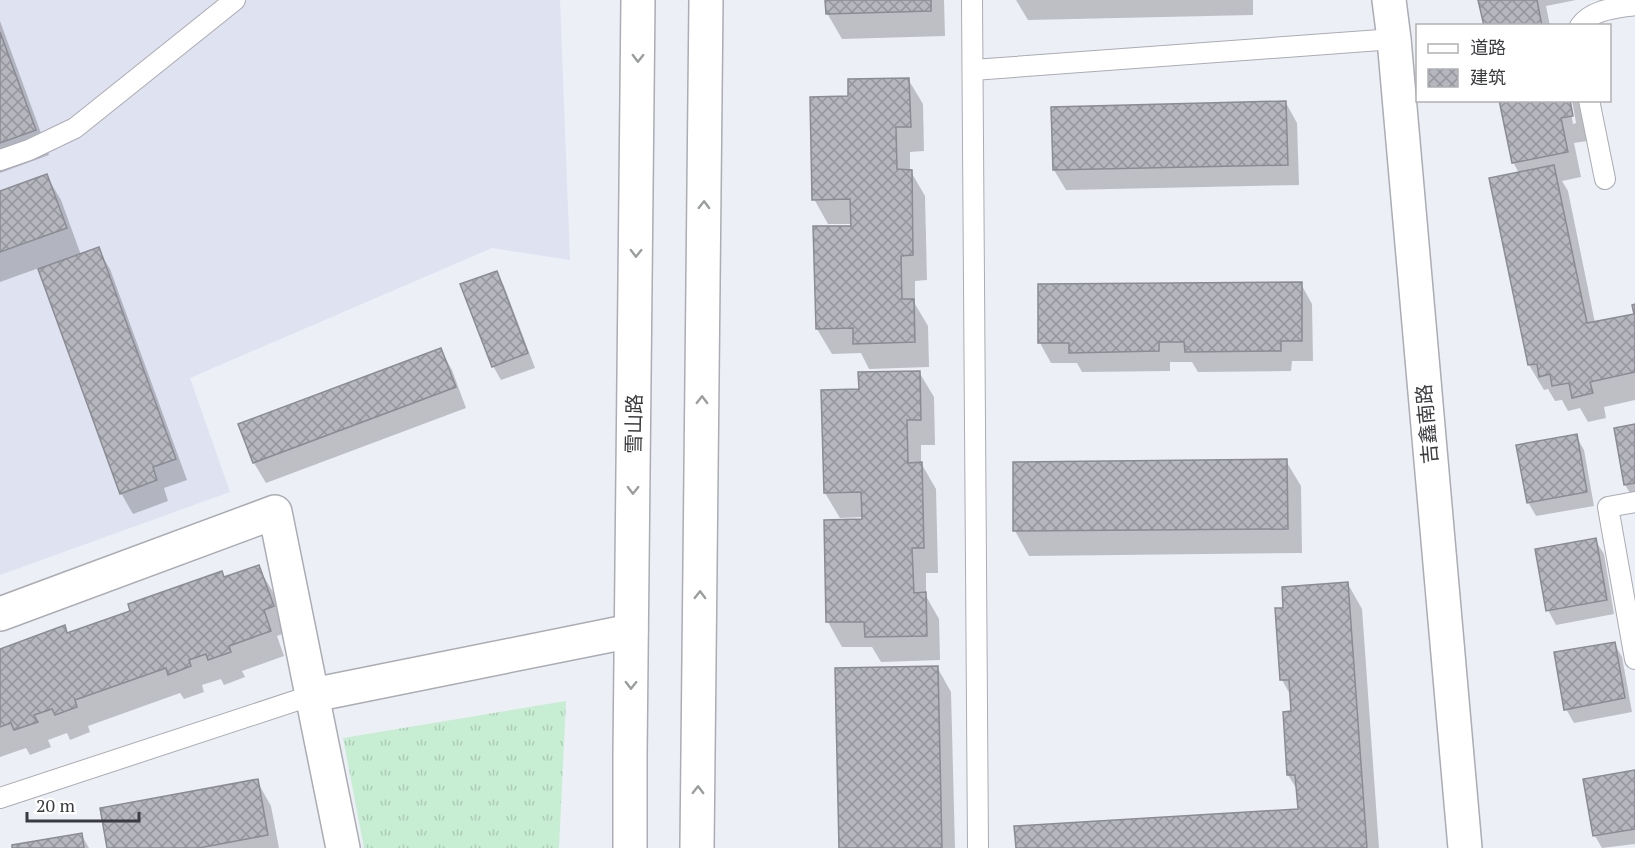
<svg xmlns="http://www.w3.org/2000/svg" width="1635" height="848" font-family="'PT Serif','Noto Sans SC',serif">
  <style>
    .built { fill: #dfe2f0 }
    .grass { fill: url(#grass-tufts) }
    .shadow { fill: #0003 }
    .building { fill: url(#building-cross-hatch); stroke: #8b8c93; stroke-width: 1.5 }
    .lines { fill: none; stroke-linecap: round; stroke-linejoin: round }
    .service-casing { stroke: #abacb4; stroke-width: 22 }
    .minor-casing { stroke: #abacb4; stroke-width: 36 }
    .secondary-casing { stroke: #abacb4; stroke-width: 36 }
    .service { stroke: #fff; stroke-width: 20 }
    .minor { stroke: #fff; stroke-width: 33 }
    .secondary { stroke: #fff; stroke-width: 33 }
    .oneway { stroke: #9c9d9e }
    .labels { text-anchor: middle; stroke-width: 4.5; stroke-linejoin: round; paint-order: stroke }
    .street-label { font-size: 20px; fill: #3a3b3e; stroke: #fff }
  </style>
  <defs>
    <pattern id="grass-tufts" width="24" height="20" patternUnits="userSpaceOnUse" patternTransform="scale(1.5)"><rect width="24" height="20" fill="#c7edd3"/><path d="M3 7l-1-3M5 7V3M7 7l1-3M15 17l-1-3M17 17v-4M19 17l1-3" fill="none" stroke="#acccb6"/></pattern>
    <pattern id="building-cross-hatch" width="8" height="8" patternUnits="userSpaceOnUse" patternTransform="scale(1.5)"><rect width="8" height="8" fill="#b5b6be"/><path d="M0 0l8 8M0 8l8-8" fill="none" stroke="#94959c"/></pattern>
  </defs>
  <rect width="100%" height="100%" fill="#edeff7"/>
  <path class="built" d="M0 0H560L570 260 492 248 190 378 230 492 0 575Z"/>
  <path class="grass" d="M566 701 559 848H364L343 738Z"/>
  <g class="shadow">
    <path d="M827 0H944L945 36 842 39 827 13Z"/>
    <path d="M1016 0H1253V15L1028 20Z"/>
    <path d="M1480 0H1576L1546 6 1550 26H1485Z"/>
    <path d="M0 21 49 155 0 173Z"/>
    <path d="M908 79 923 104 924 151 910 152V170L925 196 927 280 915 281V304L928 326 929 367 869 369 861 353 832 354 817 329 853 227 852 224H828L814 199 849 97Z"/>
    <path d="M1569 100 1573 124 1576 123 1572 100H1578L1587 141 1574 143 1581 177 1562 181 1568 191 1595 323 1635 316V400L1604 407 1606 418 1588 422 1580 408 1568 411 1562 400 1555 401 1548 389 1544 390 1529 365 1519 173 1513 162Z"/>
    <path d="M1286 103 1297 123 1299 185 1066 190 1054 170Z"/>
    <path d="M46 175 61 200 81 255 98 249 110 269 187 480 164 488 168 501 133 514 121 493 39 268 0 282V192Z"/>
    <path d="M496 272 504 286 535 368 501 380 493 366Z"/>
    <path d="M1301 284 1312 304 1313 361H1292L1291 371 1198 372 1192 362H1170V371L1082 372 1077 363H1051L1040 343Z"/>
    <path d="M441 350 452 370 466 408 266 483 254 463 240 425Z"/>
    <path d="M919 372 934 397 935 445H921V463L936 489 938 573H926V596L939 619 940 660 881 662 872 647H842L828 622 863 517 840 518 825 493 861 391Z"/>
    <path d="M1635 425V498L1634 499 1625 485Z"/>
    <path d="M1576 436 1584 450 1594 506 1536 516 1528 502Z"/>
    <path d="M1286 461 1301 486 1302 553 1029 556 1015 531Z"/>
    <path d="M1595 540 1604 554 1614 614 1556 625 1548 610Z"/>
    <path d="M258 567 273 592 287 632 277 636 284 656 242 671 245 677 224 685 221 679 202 685 204 692 184 699 180 693 88 726 90 732 70 740 67 733 48 740 51 747 30 755 26 748 0 757V650L64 627 68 634Z"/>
    <path d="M1348 584 1362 609 1379 848H1017L1299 810 1298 791 1288 775 1293 713 1291 696 1282 680 1285 609Z"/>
    <path d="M1614 643 1622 657 1632 712 1574 723 1566 709Z"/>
    <path d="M937 667 951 692 955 848H841Z"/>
    <path d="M1635 771V844L1602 848 1595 836 1585 780Z"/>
    <path d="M257 781 271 806 279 848H109Z"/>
    <path d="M81 834 89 848H14Z"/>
  </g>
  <g class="building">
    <path d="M825 0H931V11L826 14Z"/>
    <path d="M1478 0H1537L1542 26H1484Z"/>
    <path d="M0 32 36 130 0 143Z"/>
    <path d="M909 78 911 127H896L897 169 912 170 913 255 901 256 902 299H914L915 342 853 344V328L816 329 813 226H851L850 199 812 200 810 97 848 96V79Z"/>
    <path d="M1499 100H1570L1573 116 1561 118 1568 152 1512 163Z"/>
    <path d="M1286 101 1288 165 1053 170 1051 107Z"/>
    <path d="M1554 165 1587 323 1634 314 1632 305 1635 304V372L1590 382 1593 393 1572 398 1569 383 1552 386 1550 374 1539 377 1537 364 1528 365 1489 178Z"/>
    <path d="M47 174 67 228 0 252V191Z"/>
    <path d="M99 247 176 459 153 467 157 480 120 494 38 269Z"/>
    <path d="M497 271 528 353 492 367 460 284Z"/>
    <path d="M1302 282V341H1281V351L1185 352 1184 342H1159V351L1069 353V343H1038V284Z"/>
    <path d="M441 348 456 387 253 463 238 424Z"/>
    <path d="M920 371 921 420H907L908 463 922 462 924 548H912L914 593 926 592 927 636 865 637 864 622H826L824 520 862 519 861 492 824 493 821 390 859 389 858 372Z"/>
    <path d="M1635 424V483L1624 485 1614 428Z"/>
    <path d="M1577 434 1587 492 1527 503 1516 445Z"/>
    <path d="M1287 459 1288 529 1013 531V462Z"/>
    <path d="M1596 538 1607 600 1546 611 1535 549Z"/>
    <path d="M259 565 274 606 264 610 271 631 229 646 231 652 208 660 206 654 189 660 191 666 168 675 166 668 75 700 77 707 55 715 52 709 34 715 38 722 14 730 11 723 0 727V649L65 625 67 633 130 611 128 604 222 571 224 577Z"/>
    <path d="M1348 582 1367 848H1016L1014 826 1298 809 1295 775H1287L1283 712 1291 711 1289 680H1280L1275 608H1283L1282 587Z"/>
    <path d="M1615 642 1625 698 1564 710 1554 652Z"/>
    <path d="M938 666 942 848H839L835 668Z"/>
    <path d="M1635 770V829L1593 836 1583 779Z"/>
    <path d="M258 779 268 835 199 848H107L100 808Z"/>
    <path d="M82 833 84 848H12V845Z"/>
  </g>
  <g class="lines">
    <defs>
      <g id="service">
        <path d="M972 0 978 848"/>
        <path d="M1580 26C1592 9 1617 8 1635 5"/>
        <path d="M973 70 1394 39"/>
        <path d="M1589 100 1605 179"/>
        <path d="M0 160 29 150 75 128 235 0"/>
        <path d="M1635 502 1608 507 1635 659"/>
        <path d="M0 798 313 695"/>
      </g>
      <g id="minor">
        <path d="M1389 0 1394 39 1465 848"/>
        <path d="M0 614 275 512 343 848"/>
        <path d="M313 695 631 631"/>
      </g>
      <g id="secondary">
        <path d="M630 848V754L638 0"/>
        <path d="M697 848 706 0"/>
      </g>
    </defs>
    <use href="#service" class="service-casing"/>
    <use href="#minor" class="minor-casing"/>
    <use href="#secondary" class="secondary-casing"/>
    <use href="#service" class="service"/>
    <use href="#minor" class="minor"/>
    <use href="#secondary" class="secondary"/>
  </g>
  <defs><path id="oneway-chevron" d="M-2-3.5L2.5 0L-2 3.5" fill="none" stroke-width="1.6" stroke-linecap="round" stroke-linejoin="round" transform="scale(1.5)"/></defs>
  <g class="oneway">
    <use href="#oneway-chevron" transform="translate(638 58) rotate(91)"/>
    <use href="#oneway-chevron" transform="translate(704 205) rotate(-89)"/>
    <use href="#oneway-chevron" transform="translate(636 253) rotate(91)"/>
    <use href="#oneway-chevron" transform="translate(702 400) rotate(-89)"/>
    <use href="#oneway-chevron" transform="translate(633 490) rotate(91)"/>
    <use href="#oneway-chevron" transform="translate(700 595) rotate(-89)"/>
    <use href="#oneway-chevron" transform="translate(631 685) rotate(91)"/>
    <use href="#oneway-chevron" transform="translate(698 790) rotate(-89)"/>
  </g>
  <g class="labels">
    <g class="street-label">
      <text transform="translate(634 424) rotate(-89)" y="7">雪山路</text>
      <text transform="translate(1427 424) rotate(-95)" y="7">吉鑫南路</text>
    </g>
  </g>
  <rect x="1416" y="24" width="195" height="78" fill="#ffffff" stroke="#b0b1b2" stroke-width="1.5"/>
  <rect x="1428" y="44" width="30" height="9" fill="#ffffff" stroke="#b0b1b2" stroke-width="1.5"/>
  <text x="1470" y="54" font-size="18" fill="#3a3b3e">道路</text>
  <rect x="1428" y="69" width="30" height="18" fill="url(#building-cross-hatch)" stroke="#b0b1b2" stroke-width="1.5"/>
  <text x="1470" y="84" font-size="18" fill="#3a3b3e">建筑</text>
  <path d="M27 812v9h112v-9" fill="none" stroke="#3a3b3e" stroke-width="3"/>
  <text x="36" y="812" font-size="18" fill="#3a3b3e" stroke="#ffffff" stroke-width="4.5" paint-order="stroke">20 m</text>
</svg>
